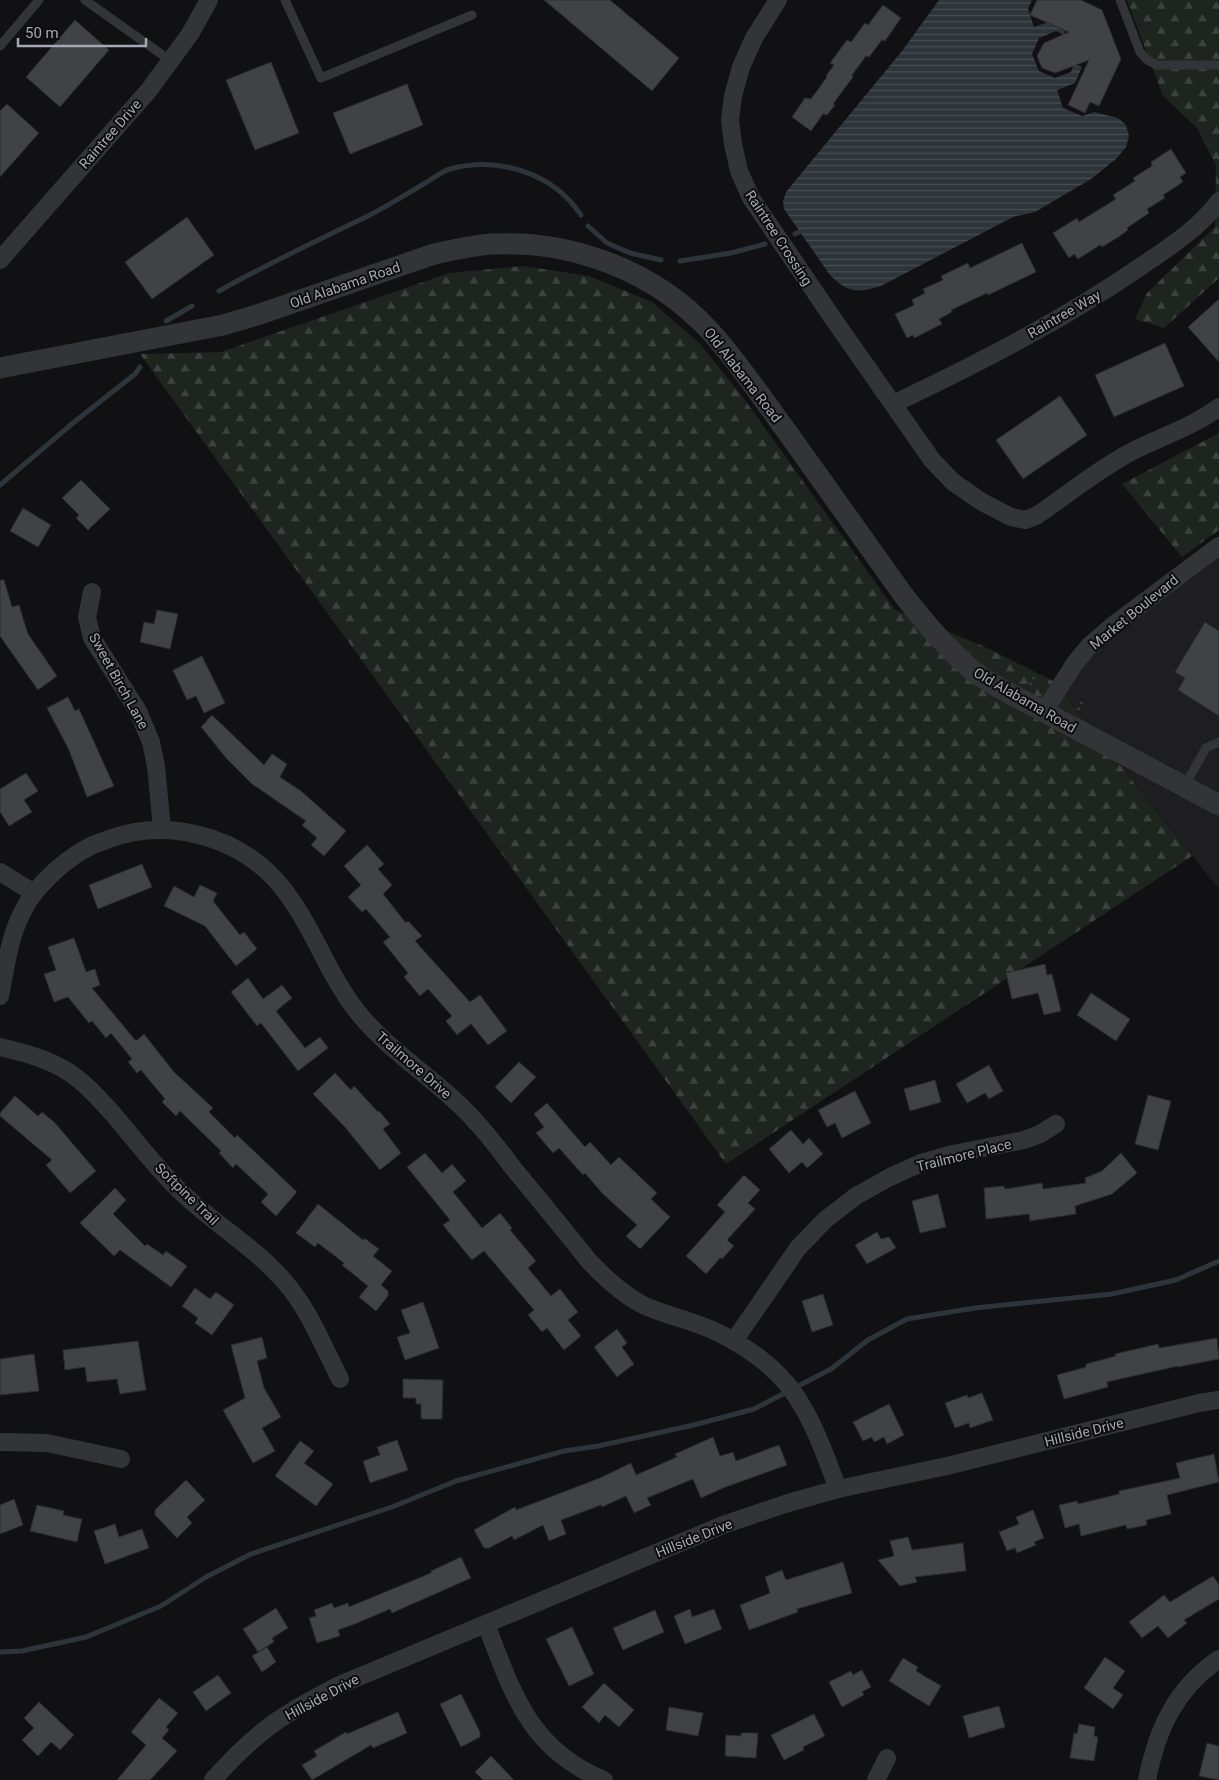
<svg xmlns="http://www.w3.org/2000/svg" width="1219" height="1780" font-family="Roboto,sans-serif">
  <style>
    .built { fill: #1e1e20 }
    .forest { fill: url(#forest-firs) }
    .water { fill: url(#water-rules) }
    .lines { fill: none; stroke-linecap: round; stroke-linejoin: round }
    .stream { stroke: #2d343a; stroke-width: 5 }
    .building { fill: #414246; stroke: #2c2c2e }
    .path { stroke: #393b3e; stroke-width: 3; stroke-dasharray: 2.5 4; stroke-linecap: butt }
    .service { stroke: #333437; stroke-width: 9 }
    .minor { stroke: #333437; stroke-width: 18 }
    .tertiary { stroke: #333437; stroke-width: 21 }
    .labels { text-anchor: middle; stroke-width: 4; stroke-linejoin: round; paint-order: stroke }
    .street-label { font-size: 14px; fill: #a5a9b2; stroke: #0d0d0e }
  </style>
  <defs>
    <pattern id="forest-firs" width="22" height="20" patternUnits="userSpaceOnUse" patternTransform="scale(1.25)"><rect width="22" height="20" fill="#1e251f"/><path d="M5 1l3.5 6h-7zM16 11l3.5 6h-7z" fill="#3c423d"/></pattern>
    <pattern id="water-rules" width="6" height="5" patternUnits="userSpaceOnUse" patternTransform="scale(1.25)"><rect width="6" height="5" fill="#2d343a"/><path d="M0 2.5h6" fill="none" stroke="#484f54"/></pattern>
  </defs>
  <rect width="100%" height="100%" fill="#111113"/>
  <path class="built" d="M1219 557V889L1053 681Z"/>
  <g class="forest">
    <path d="M1127 0H1219V278L1164 328 1135 319 1147 293 1215 227 1216 165 1197 128 1163 96Z"/>
    <path d="M523 266 589 276 652 302 700 344 742 396 895 610 983 646 1053 681 1192 856 726 1164 140 354 221 352 449 273Z"/>
    <path d="M1219 433V530L1182 557 1122 484Z"/>
  </g>
  <path class="water" d="M939 0H1032L1028 9 1034 27 1051 21 1066 28 1064 35 1056 31 1039 38 1032 54 1039 71 1055 78 1071 72 1074 64 1082 67 1075 83 1057 90 1063 108 1082 116 1094 112 1118 118 1126 125 1129 136 1126 147 1116 159 1091 179 1035 212 1013 217 881 286C859 293 847 293 830 275L784 209 783 201 786 192 902 51Z"/>
  <g class="lines">
    <g class="stream">
      <path d="M588 226 607 243 630 253 661 260"/>
      <path d="M795 234 800 232"/>
      <path d="M680 261 731 253 765 244"/>
      <path d="M219 291C267 264 318 240 368 216 388 206 408 193 427 182 434 178 442 171 450 169 499 156 553 173 581 215"/>
      <path d="M166 321 192 306"/>
      <path d="M0 485 73 423 135 374 140 367"/>
      <path d="M0 1652 22 1651 86 1637 161 1606 206 1577 251 1554 392 1507 456 1481 564 1451 598 1446 694 1425 754 1409 831 1369 868 1340 907 1319 975 1308 1112 1294 1176 1280 1219 1261"/>
    </g>
  </g>
  <g class="building">
    <path d="M544 0H610L679 58 652 91Z"/>
    <path d="M1037 0H1081L1102 10 1121 59 1099 106 1090 102 1085 113 1068 105 1089 60 1055 73 1042 68 1037 56 1044 43 1069 32 1030 15Z"/>
    <path d="M883 5 901 18 885 41 882 40 869 57 866 56 852 75 853 77 833 104 835 105 827 115 823 114 811 131 792 117 805 98 811 99 827 77 826 76 834 65 830 63 847 40 851 42 865 23 868 25Z"/>
    <path d="M75 20 109 50 60 107 26 77Z"/>
    <path d="M271 62 299 133 255 150 226 80Z"/>
    <path d="M407 84 423 125 350 154 333 113Z"/>
    <path d="M7 104 39 133 0 177V111Z"/>
    <path d="M1171 149 1186 173 1180 177 1183 182 1163 195 1165 198 1147 209 1149 213 1127 228 1128 230 1120 236 1102 247 1100 245 1078 259 1074 254 1069 258 1053 233 1077 218 1079 222 1116 199 1113 195 1135 181 1133 178 1152 166 1151 162Z"/>
    <path d="M187 217 214 255 152 299 125 262Z"/>
    <path d="M1022 243 1036 272 988 295 987 293 951 310 952 312 939 319 942 324 914 338 913 335 907 338 895 314 914 305 912 300 925 293 923 289 943 280 941 276 968 263 970 268Z"/>
    <path d="M1219 299V362L1188 327Z"/>
    <path d="M1165 343 1184 386 1114 417 1095 375Z"/>
    <path d="M1060 396 1087 435 1023 479 996 440Z"/>
    <path d="M81 480 110 509 88 530 76 518 79 515 62 498Z"/>
    <path d="M23 508 51 525 38 547 10 531Z"/>
    <path d="M0 580H4L12 607 19 605 28 634 57 676 38 690 0 636Z"/>
    <path d="M157 610 178 614 170 649 140 642 144 622 154 624Z"/>
    <path d="M1205 622 1219 631V716L1178 690 1185 678 1175 672Z"/>
    <path d="M202 656 225 703 204 713 196 696 187 700 173 670Z"/>
    <path d="M68 697 75 711 79 709 114 786 87 797 69 750 47 708Z"/>
    <path d="M212 715 264 765 272 754 287 764 280 777 301 791 346 831 324 856 311 845 317 838 302 825 306 821 252 784 227 759 201 727Z"/>
    <path d="M26 773 38 791 24 800 32 812 9 826 0 812V789Z"/>
    <path d="M367 845 384 864 378 869 392 885 383 894 406 923 408 921 422 936 415 941 470 1002 480 995 507 1031 488 1045 471 1024 457 1035 446 1021 452 1016 428 989 420 996 404 977 408 973 383 942 390 937 366 909 362 912 348 897 361 885 344 866Z"/>
    <path d="M142 864 152 887 98 909 89 885Z"/>
    <path d="M200 885 217 893 213 901 240 935 244 932 257 949 236 966 205 926 164 906 174 886 194 897Z"/>
    <path d="M74 938 86 972 95 969 100 985 92 988 136 1041 144 1034 174 1072 213 1108 209 1112 235 1138 237 1135 297 1192 276 1216 261 1202 268 1194 236 1164 233 1168 219 1153 221 1151 180 1111 176 1116 162 1102 165 1099 141 1070 137 1073 128 1062 132 1059 111 1033 106 1038 92 1021 89 1023 68 997 54 1002 44 974 56 970 48 947Z"/>
    <path d="M1045 964 1047 975 1052 974 1061 1011 1044 1015 1038 993 1012 999 1006 973Z"/>
    <path d="M248 978 263 999 282 985 292 998 276 1011 305 1048 320 1037 328 1048 298 1071 261 1023 257 1026 231 992Z"/>
    <path d="M1091 993 1130 1019 1116 1041 1077 1015Z"/>
    <path d="M519 1062 536 1077 511 1103 495 1087Z"/>
    <path d="M989 1065 1003 1091 989 1099 985 1093 967 1103 956 1084Z"/>
    <path d="M335 1073 351 1090 354 1086 378 1112 379 1111 390 1124 383 1129 401 1153 380 1170 344 1126 313 1094Z"/>
    <path d="M935 1080 941 1102 910 1111 904 1089Z"/>
    <path d="M855 1091 871 1123 842 1138 835 1123 827 1127 818 1110Z"/>
    <path d="M1148 1095 1171 1101 1158 1150 1135 1144Z"/>
    <path d="M15 1096 38 1116 42 1112 55 1123 96 1171 70 1193 46 1165 52 1160 0 1116V1113Z"/>
    <path d="M547 1103 585 1147 590 1142 611 1165 619 1157 657 1193 651 1199 670 1217 640 1249 626 1236 637 1225 602 1193 585 1173 583 1175 559 1148 553 1153 536 1133 544 1127 534 1114Z"/>
    <path d="M791 1130 803 1144 809 1138 823 1154 807 1168 802 1162 789 1173 769 1149Z"/>
    <path d="M425 1153 442 1173 452 1164 466 1181 453 1192 482 1228 500 1213 512 1228 510 1230 536 1261 528 1268 551 1296 560 1289 578 1312 568 1320 581 1336 564 1350 547 1328 542 1332 528 1315 534 1310 484 1251 472 1260 443 1225 450 1220 407 1167Z"/>
    <path d="M1121 1153 1137 1173 1112 1194 1075 1206 1076 1214 1030 1221 1029 1214 986 1219 984 1188 1004 1186 1005 1189 1042 1183 1043 1189 1086 1183 1085 1178 1102 1171Z"/>
    <path d="M744 1175 760 1190 748 1203 755 1209 727 1240 734 1246 722 1259 720 1258 706 1274 686 1256 725 1212 717 1205Z"/>
    <path d="M115 1188 126 1200 113 1214 145 1246 147 1244 163 1255 166 1251 187 1266 171 1287 120 1250 114 1256 80 1223Z"/>
    <path d="M938 1194 946 1227 920 1233 912 1201Z"/>
    <path d="M318 1204 363 1240 364 1238 379 1249 373 1256 392 1271 381 1285 388 1291V1296L376 1311 359 1297 368 1286 342 1265 344 1263 318 1243 315 1247 296 1233Z"/>
    <path d="M877 1232 881 1239 889 1237 896 1248 867 1264 855 1245Z"/>
    <path d="M195 1288 210 1299 216 1292 234 1305 212 1335 195 1323 198 1318 182 1306Z"/>
    <path d="M823 1294 833 1325 812 1332 802 1301Z"/>
    <path d="M423 1302 439 1348 405 1360 397 1337 410 1333 401 1310Z"/>
    <path d="M617 1329 627 1343 622 1347 634 1364 617 1377 594 1347Z"/>
    <path d="M262 1337 267 1358 257 1361 264 1388 281 1417 262 1428 275 1451 253 1463 223 1410 245 1398 231 1345Z"/>
    <path d="M1217 1338 1219 1359 1178 1367V1366L1107 1382 1108 1387 1064 1399 1057 1375 1086 1367V1364L1116 1356 1115 1354 1158 1344 1159 1348Z"/>
    <path d="M138 1341 146 1390 120 1394 117 1379 87 1382 85 1367 65 1370 63 1350Z"/>
    <path d="M34 1354 39 1391 0 1395V1359Z"/>
    <path d="M403 1379 443 1380 442 1419H421V1404H416V1398H403Z"/>
    <path d="M982 1393 993 1420 970 1428 969 1423 955 1428 945 1403 967 1395 968 1398Z"/>
    <path d="M889 1404 904 1435 887 1444 884 1437 874 1442 872 1437 863 1441 853 1422Z"/>
    <path d="M713 1437 720 1456 733 1452 736 1461 779 1445 787 1465 723 1488 701 1498 693 1479 647 1498 651 1505 634 1513 626 1496 602 1507 601 1505 561 1520 566 1534 549 1541 543 1525 514 1540 512 1536 489 1548H484L474 1530 515 1507 516 1510 600 1478 631 1463 636 1475 677 1457 675 1454Z"/>
    <path d="M397 1440 408 1470 370 1483 363 1461 380 1455 377 1447Z"/>
    <path d="M300 1441 314 1451 304 1463 333 1484 316 1506 275 1476Z"/>
    <path d="M1214 1454 1219 1482 1167 1495 1171 1514 1146 1520 1147 1525 1127 1529 1126 1525 1081 1536 1079 1524 1065 1528 1059 1505 1077 1501 1078 1504 1119 1494V1491L1180 1478 1176 1463Z"/>
    <path d="M186 1480 205 1500 187 1517 192 1523 177 1538 155 1515V1510Z"/>
    <path d="M14 1499 23 1525 0 1534V1505Z"/>
    <path d="M37 1505 64 1511 63 1515 82 1519 77 1542 30 1531Z"/>
    <path d="M1033 1510 1044 1538 1034 1542 1036 1545 1017 1553 1015 1548 1007 1551 999 1532 1019 1524 1016 1517Z"/>
    <path d="M115 1524 119 1537 142 1529 149 1548 105 1564 94 1531Z"/>
    <path d="M908 1537 912 1550 963 1543 966 1571 915 1577 917 1582 900 1586 878 1560 894 1556 890 1541Z"/>
    <path d="M461 1557 471 1578 392 1613 390 1609 355 1624 338 1630 340 1636 317 1643 309 1618 316 1616 314 1610 332 1603 334 1608 348 1603 349 1607 431 1573V1571Z"/>
    <path d="M843 1562 852 1593 797 1609 798 1612 749 1630 740 1605 770 1593 765 1577 782 1570 786 1580Z"/>
    <path d="M1213 1576 1219 1585V1599L1184 1620 1187 1623 1168 1638 1158 1626 1142 1638 1129 1622 1164 1595 1170 1602Z"/>
    <path d="M276 1608 288 1628 272 1638 274 1642 258 1652 243 1629Z"/>
    <path d="M690 1609 692 1617 714 1609 722 1629 685 1644 674 1616Z"/>
    <path d="M655 1610 664 1632 623 1650 613 1628Z"/>
    <path d="M572 1627 594 1674 569 1686 546 1639Z"/>
    <path d="M267 1647 276 1662 262 1672 252 1656Z"/>
    <path d="M1105 1657 1125 1671 1113 1688 1123 1695 1113 1709 1084 1688Z"/>
    <path d="M903 1658 918 1667 916 1671 941 1686 929 1706 889 1681Z"/>
    <path d="M862 1670 871 1687 862 1692 864 1695 842 1707 829 1682 851 1671 853 1675Z"/>
    <path d="M218 1675 231 1693 206 1711 193 1692Z"/>
    <path d="M604 1683 634 1710 619 1727 605 1715 599 1723 582 1707Z"/>
    <path d="M461 1694 480 1732V1737L461 1747 440 1704Z"/>
    <path d="M159 1698 178 1713 166 1727 169 1730 162 1738 177 1751 150 1780H117L146 1745 131 1732Z"/>
    <path d="M39 1702 74 1735 60 1750 51 1742 38 1756 22 1740 34 1728 24 1718Z"/>
    <path d="M999 1706 1005 1727 969 1738 963 1716Z"/>
    <path d="M669 1707 703 1713 698 1736 666 1730Z"/>
    <path d="M398 1712 407 1733 373 1748 371 1745 312 1780 302 1765 317 1756 314 1751 346 1732 347 1734Z"/>
    <path d="M814 1714 825 1736 803 1747 804 1750 784 1760 771 1735Z"/>
    <path d="M1079 1724 1095 1727 1094 1736 1098 1737 1094 1761 1070 1758 1074 1733 1077 1734Z"/>
    <path d="M741 1733H758L756 1758 725 1756 726 1735 741 1736Z"/>
    <path d="M1207 1743 1219 1746V1780L1199 1776Z"/>
    <path d="M491 1756 514 1780H483L475 1772Z"/>
  </g>
  <g class="lines">
    <g class="path">
      <path d="M1030 685 1035 676"/>
      <path d="M1078 710 1082 702"/>
    </g>
    <g class="service">
      <path d="M85 0 171 61"/>
      <path d="M285 0 321 78 472 15"/>
      <path d="M1120 0 1140 52 1147 60 1157 65H1219"/>
      <path d="M0 46 39 0"/>
      <path d="M1184 787 1206 748 1219 742"/>
    </g>
    <g class="minor">
      <path d="M778 0 754 38 741 67 733 96 730 120 733 144 739 171 751 198 834 320 932 460 953 482 982 502 1011 517 1025 520 1036 516C1067 495 1097 470 1131 452 1160 437 1193 427 1219 407"/>
      <path d="M0 260 149 90 190 34 209 0"/>
      <path d="M893 404C979 363 1065 319 1143 265 1171 246 1199 228 1219 201"/>
      <path d="M92 592 87 617 92 638 138 711 151 742 156 766 162 829"/>
      <path d="M1043 713 1075 663 1090 645 1112 626 1219 546"/>
      <path d="M0 872 34 893"/>
      <path d="M0 996C7 960 11 922 35 892 50 874 68 858 89 847 95 843 103 842 109 839 165 819 231 834 273 877 311 917 325 973 360 1015 394 1056 442 1083 477 1123 490 1137 502 1153 513 1168 539 1199 564 1230 589 1261 606 1279 623 1295 645 1306 666 1315 689 1320 710 1329 742 1343 776 1366 796 1396 815 1425 826 1457 838 1489"/>
      <path d="M0 1047C25 1053 49 1059 70 1073 88 1085 100 1100 114 1115 134 1139 154 1165 176 1187 209 1221 253 1245 284 1281 309 1309 323 1346 340 1379"/>
      <path d="M734 1341 798 1248 825 1220 856 1196 890 1177 921 1163 953 1154 1024 1140 1040 1134 1056 1124"/>
      <path d="M0 1442 47 1443 121 1459"/>
      <path d="M486 1624C513 1694 529 1749 604 1780"/>
      <path d="M213 1780C235 1755 261 1730 289 1713 305 1703 321 1695 337 1686L723 1525 788 1503 838 1489 947 1466 1199 1403 1219 1400"/>
      <path d="M876 1780 887 1758"/>
      <path d="M1147 1780C1157 1730 1175 1689 1219 1659"/>
    </g>
    <path class="tertiary" d="M0 368 223 325 257 315 434 254C453 250 473 245 493 244 574 240 656 272 710 331 740 364 764 401 790 436 828 490 866 543 904 596 925 623 947 649 973 671 982 678 993 684 1003 690L1219 805"/>
  </g>
  <g class="labels">
    <g class="street-label">
      <text transform="translate(110 134) rotate(-49)" y="5">Raintree Drive</text>
      <text transform="translate(779 238) rotate(57)" y="5">Raintree Crossing</text>
      <text transform="translate(345 285) rotate(-19)" y="5">Old Alabama Road</text>
      <text transform="translate(1064 314) rotate(-30)" y="5">Raintree Way</text>
      <text transform="translate(743 375) rotate(52)" y="5">Old Alabama Road</text>
      <text transform="translate(1134 612) rotate(-39)" y="5">Market Boulevard</text>
      <text transform="translate(119 681) rotate(61)" y="5">Sweet Birch Lane</text>
      <text transform="translate(1025 700) rotate(30)" y="5">Old Alabama Road</text>
      <text transform="translate(414 1065) rotate(41)" y="5">Trailmore Drive</text>
      <text transform="translate(964 1155) rotate(-14)" y="5">Trailmore Place</text>
      <text transform="translate(187 1194) rotate(44)" y="5">Softpine Trail</text>
      <text transform="translate(1084 1432) rotate(-14)" y="5">Hillside Drive</text>
      <text transform="translate(694 1538) rotate(-22)" y="5">Hillside Drive</text>
      <text transform="translate(322 1697) rotate(-28)" y="5">Hillside Drive</text>
    </g>
  </g>
  <path d="M18 38v8h128v-8" fill="none" stroke="#a5a9b2" stroke-width="2.5"/>
  <text x="25" y="38" font-size="15" fill="#a5a9b2" stroke="#0d0d0e" stroke-width="4" paint-order="stroke">50 m</text>
</svg>
